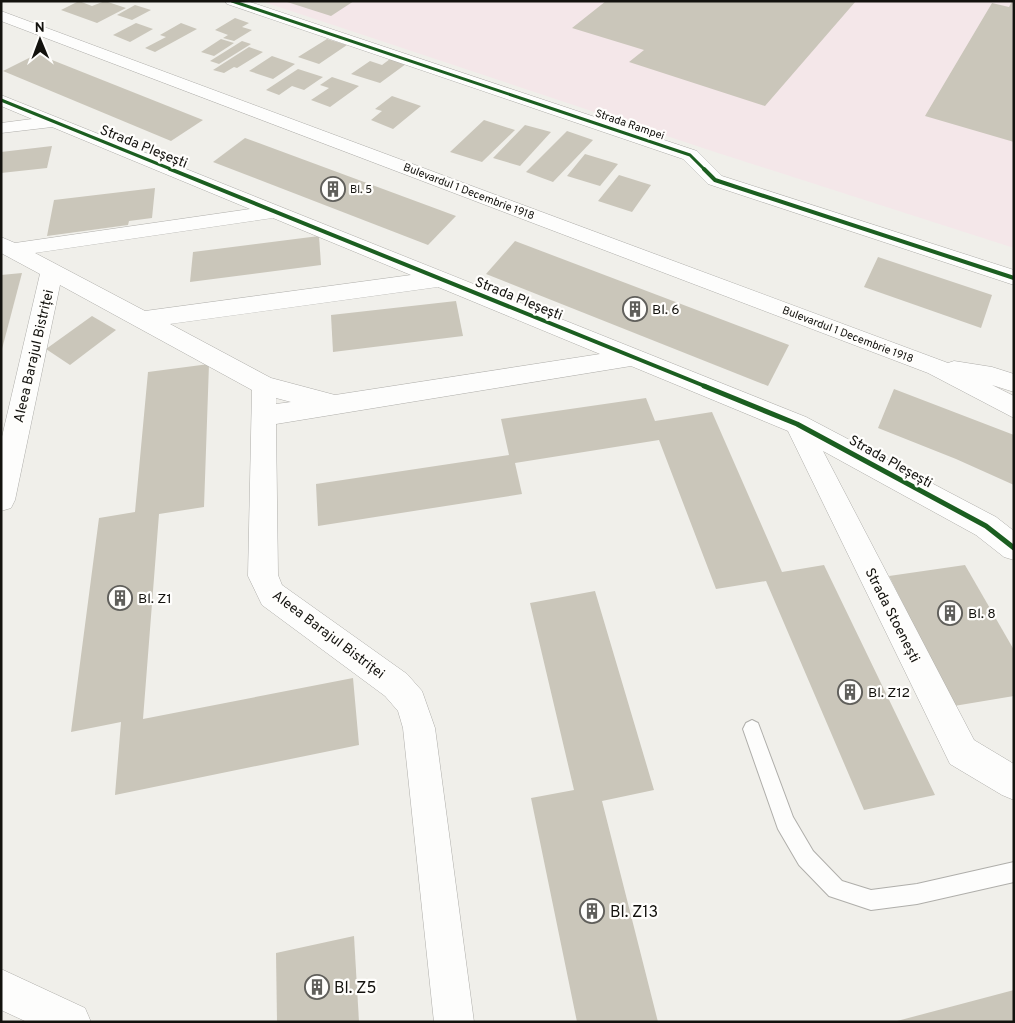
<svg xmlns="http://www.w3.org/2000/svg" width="1015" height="1023" font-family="Overpass,sans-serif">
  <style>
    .industrial { fill: #f4e7e9 }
    .building { fill: #cac6ba }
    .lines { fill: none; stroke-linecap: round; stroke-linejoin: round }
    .service-casing { stroke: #afaeaa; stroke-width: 2 }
    .minor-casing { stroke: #afaeaa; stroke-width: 1 }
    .secondary-casing { stroke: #afaeaa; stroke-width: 1 }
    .service { fill: #fdfdfc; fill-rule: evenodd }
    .minor { fill: #fdfdfc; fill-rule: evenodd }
    .secondary { fill: #fdfdfc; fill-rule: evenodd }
    .cycleway-far2-casing { stroke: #fffefc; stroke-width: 5 }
    .cycleway-far1-casing { stroke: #fffefc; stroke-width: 6 }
    .cycleway-casing { stroke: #fffefc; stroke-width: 8 }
    .cycleway-far2 { stroke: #1b5e20; stroke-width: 3 }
    .cycleway-far1 { stroke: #1b5e20; stroke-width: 4 }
    .cycleway { stroke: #1b5e20; stroke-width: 5 }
    .labels { text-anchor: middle; stroke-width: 4.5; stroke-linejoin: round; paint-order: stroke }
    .far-street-label { font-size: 11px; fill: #13120e; stroke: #fffefc }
    .far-poi-label { font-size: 11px; fill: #13120e; stroke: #fffefc; text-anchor: start }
    .street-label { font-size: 14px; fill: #13120e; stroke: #fffefc }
    .poi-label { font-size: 14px; fill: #13120e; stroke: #fffefc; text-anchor: start }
    .near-poi-label { font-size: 16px; fill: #13120e; stroke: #fffefc; text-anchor: start }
  </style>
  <rect width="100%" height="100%" fill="#f0efea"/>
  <path class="industrial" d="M261 1H1014V248L715 152Z"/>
  <g class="building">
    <path d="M79 1 92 6 105 1 126 8 97 23 61 10Z"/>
    <path d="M284 1H354L331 16Z"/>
    <path d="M606 1H856L765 106 629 62 644 50 572 28Z"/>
    <path d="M1012 1 1014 142 925 116 992 3 1009 7Z"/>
    <path d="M135 5 151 10 132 20 117 15Z"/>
    <path d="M235 18 249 23 242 27 252 30 234 41 223 38 228 35 215 30Z"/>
    <path d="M136 23 153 29 130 42 113 35Z"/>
    <path d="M181 23 197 29 155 52 145 48 166 37 160 35Z"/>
    <path d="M221 39 234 43 214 56 201 52Z"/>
    <path d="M327 39 347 45 319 64 298 57Z"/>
    <path d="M242 41 251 44 219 64 210 61Z"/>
    <path d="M249 47 263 52 237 68 234 67 224 73 213 70Z"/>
    <path d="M37 54 203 120 171 141 3 71Z"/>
    <path d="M272 56 295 64 273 79 249 71Z"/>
    <path d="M394 56 410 61 380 83 351 74 370 61 382 65Z"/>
    <path d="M298 69 323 77 304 90 292 86 279 95 266 90Z"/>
    <path d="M332 77 359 86 330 107 311 100 329 88 320 85Z"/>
    <path d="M392 96 421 106 393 129 371 120 382 111 375 109Z"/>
    <path d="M484 120 515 130 482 162 450 152Z"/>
    <path d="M525 125 551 132 520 166 493 158Z"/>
    <path d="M567 131 593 140 553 182 526 172Z"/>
    <path d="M245 138 456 216 428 245 213 162Z"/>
    <path d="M52 146 47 168 1 173V152Z"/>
    <path d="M585 154 618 164 600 186 567 176Z"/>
    <path d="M619 175 651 185 632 212 598 201Z"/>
    <path d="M155 188 152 218 129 221 128 225 47 236 54 200Z"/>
    <path d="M319 236 321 265 190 282 193 252Z"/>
    <path d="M515 241 789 345 768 386 486 274Z"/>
    <path d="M878 257 992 295 981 328 864 287Z"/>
    <path d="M22 273 2 349H1V275Z"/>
    <path d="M456 301 463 336 333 352 331 315Z"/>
    <path d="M92 316 116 330 70 365 46 349Z"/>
    <path d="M209 364 204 507 159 514 143 719 353 678 359 745 115 795 121 722 71 732 99 518 135 512 148 372Z"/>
    <path d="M894 389 1014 435V485L956 459 878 428Z"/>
    <path d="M646 398 655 421 712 412 782 572 824 565 935 795 864 810 766 581 716 589 659 440 515 463 522 494 318 526 316 484 509 455 501 419Z"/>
    <path d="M965 565 1014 650V696L954 706 889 576Z"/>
    <path d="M595 591 654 790 602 801 658 1022H577L531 798 574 790 530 603Z"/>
    <path d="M354 936 359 1022H277L276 953Z"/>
    <path d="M1014 990V1022H897V1021Z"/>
  </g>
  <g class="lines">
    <defs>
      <path id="service" d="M752 720 758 723 793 817 813 851 842 881 871 890 917 884 1014 862V882L917 904 871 910 829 896 799 865 778 829 743 729 746 723Z"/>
      <g id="minor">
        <path d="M225 1H247L697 151 722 176 1014 270V285L708 184 683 159 227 4Z"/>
        <path d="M1 95 806 417 996 517 1014 531V560L1004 557 976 535 823 451 974 740 1014 764V800L1002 795 950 764 788 431 631 366 276 424 278 575 282 585 407 674 422 691 435 728 474 1022H434L403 728 398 711 385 696 262 605 248 576 252 390 60 285 15 500 11 508 1 511V441L40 274 1 253V237L15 243 250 209 52 127 1 133V123L32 119 1 106ZM273 218 411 275 145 311 35 253ZM438 287 600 354 335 395 271 378 170 324ZM276 398 291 402 276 404Z"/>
        <path d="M1 969 85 1008 91 1022H27L1 1010Z"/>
      </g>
      <path id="secondary" d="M1 11 948 363 954 361 992 367 1014 374V392L992 385 1014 396V418L928 373 1 21Z"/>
    </defs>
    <use href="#service" class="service-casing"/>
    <use href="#minor" class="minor-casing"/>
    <use href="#secondary" class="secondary-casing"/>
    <use href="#service" class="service"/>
    <use href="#minor" class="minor"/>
    <use href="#secondary" class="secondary"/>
    <defs>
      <g id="cycleway-far2">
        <path d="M232 1 690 155 705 170"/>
        <path d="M1 100 173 170"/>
      </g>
      <g id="cycleway-far1">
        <path d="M170 169 707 387"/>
        <path d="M704 169 715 180 1014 278"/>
      </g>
      <path id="cycleway" d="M704 386 797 424 986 526 1014 548"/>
    </defs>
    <use href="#cycleway-far2" class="cycleway-far2-casing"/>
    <use href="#cycleway-far1" class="cycleway-far1-casing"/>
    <use href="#cycleway" class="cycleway-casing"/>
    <use href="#cycleway-far2" class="cycleway-far2"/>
    <use href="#cycleway-far1" class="cycleway-far1"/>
    <use href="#cycleway" class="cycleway"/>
  </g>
  <defs>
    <symbol id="building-ring" viewBox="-11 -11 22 22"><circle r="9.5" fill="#fffefc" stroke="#605f5b" stroke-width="1.5"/><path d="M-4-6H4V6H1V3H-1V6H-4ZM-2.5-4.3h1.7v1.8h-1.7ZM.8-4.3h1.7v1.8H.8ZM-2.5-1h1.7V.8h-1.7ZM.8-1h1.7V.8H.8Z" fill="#605f5b"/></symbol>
  </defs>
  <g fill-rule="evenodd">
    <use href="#building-ring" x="319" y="175" width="28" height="28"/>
    <use href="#building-ring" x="621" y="295" width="28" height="28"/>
    <use href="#building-ring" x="106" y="584" width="28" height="28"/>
    <use href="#building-ring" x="936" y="599" width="28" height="28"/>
    <use href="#building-ring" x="836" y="678" width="28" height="28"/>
    <use href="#building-ring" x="578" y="897" width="28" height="28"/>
    <use href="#building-ring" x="303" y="973" width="28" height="28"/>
  </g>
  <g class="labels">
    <g class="far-street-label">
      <text transform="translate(630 124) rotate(19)" y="4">Strada Rampei</text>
      <text transform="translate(469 191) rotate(21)" y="4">Bulevardul 1 Decembrie 1918</text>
      <text transform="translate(848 334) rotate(21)" y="4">Bulevardul 1 Decembrie 1918</text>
    </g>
    <g class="far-poi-label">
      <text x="350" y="193">Bl. 5</text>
    </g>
    <g class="street-label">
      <text transform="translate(144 146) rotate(22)" y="5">Strada Pleșești</text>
      <text transform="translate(519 298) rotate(22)" y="5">Strada Pleșești</text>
      <text transform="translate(33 356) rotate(-77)" y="5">Aleea Barajul Bistriței</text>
      <text transform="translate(891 461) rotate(29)" y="5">Strada Pleșești</text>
      <text transform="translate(893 615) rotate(63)" y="5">Strada Stoenești</text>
      <text transform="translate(329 634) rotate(37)" y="5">Aleea Barajul Bistriței</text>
    </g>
    <g class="poi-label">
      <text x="652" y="314">Bl. 6</text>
      <text x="138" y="603">Bl. Z1</text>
      <text x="968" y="618">Bl. 8</text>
      <text x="868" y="697">Bl. Z12</text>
    </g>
    <g class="near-poi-label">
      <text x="610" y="917">Bl. Z13</text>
      <text x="334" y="993">Bl. Z5</text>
    </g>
  </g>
  <rect width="1015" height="1023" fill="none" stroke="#13120e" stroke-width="5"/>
  <g transform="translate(40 40) rotate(359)" stroke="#fffefc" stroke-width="4" paint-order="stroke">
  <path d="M0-4L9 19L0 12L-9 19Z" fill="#13120e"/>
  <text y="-8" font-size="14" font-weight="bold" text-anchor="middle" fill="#13120e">N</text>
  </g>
</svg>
